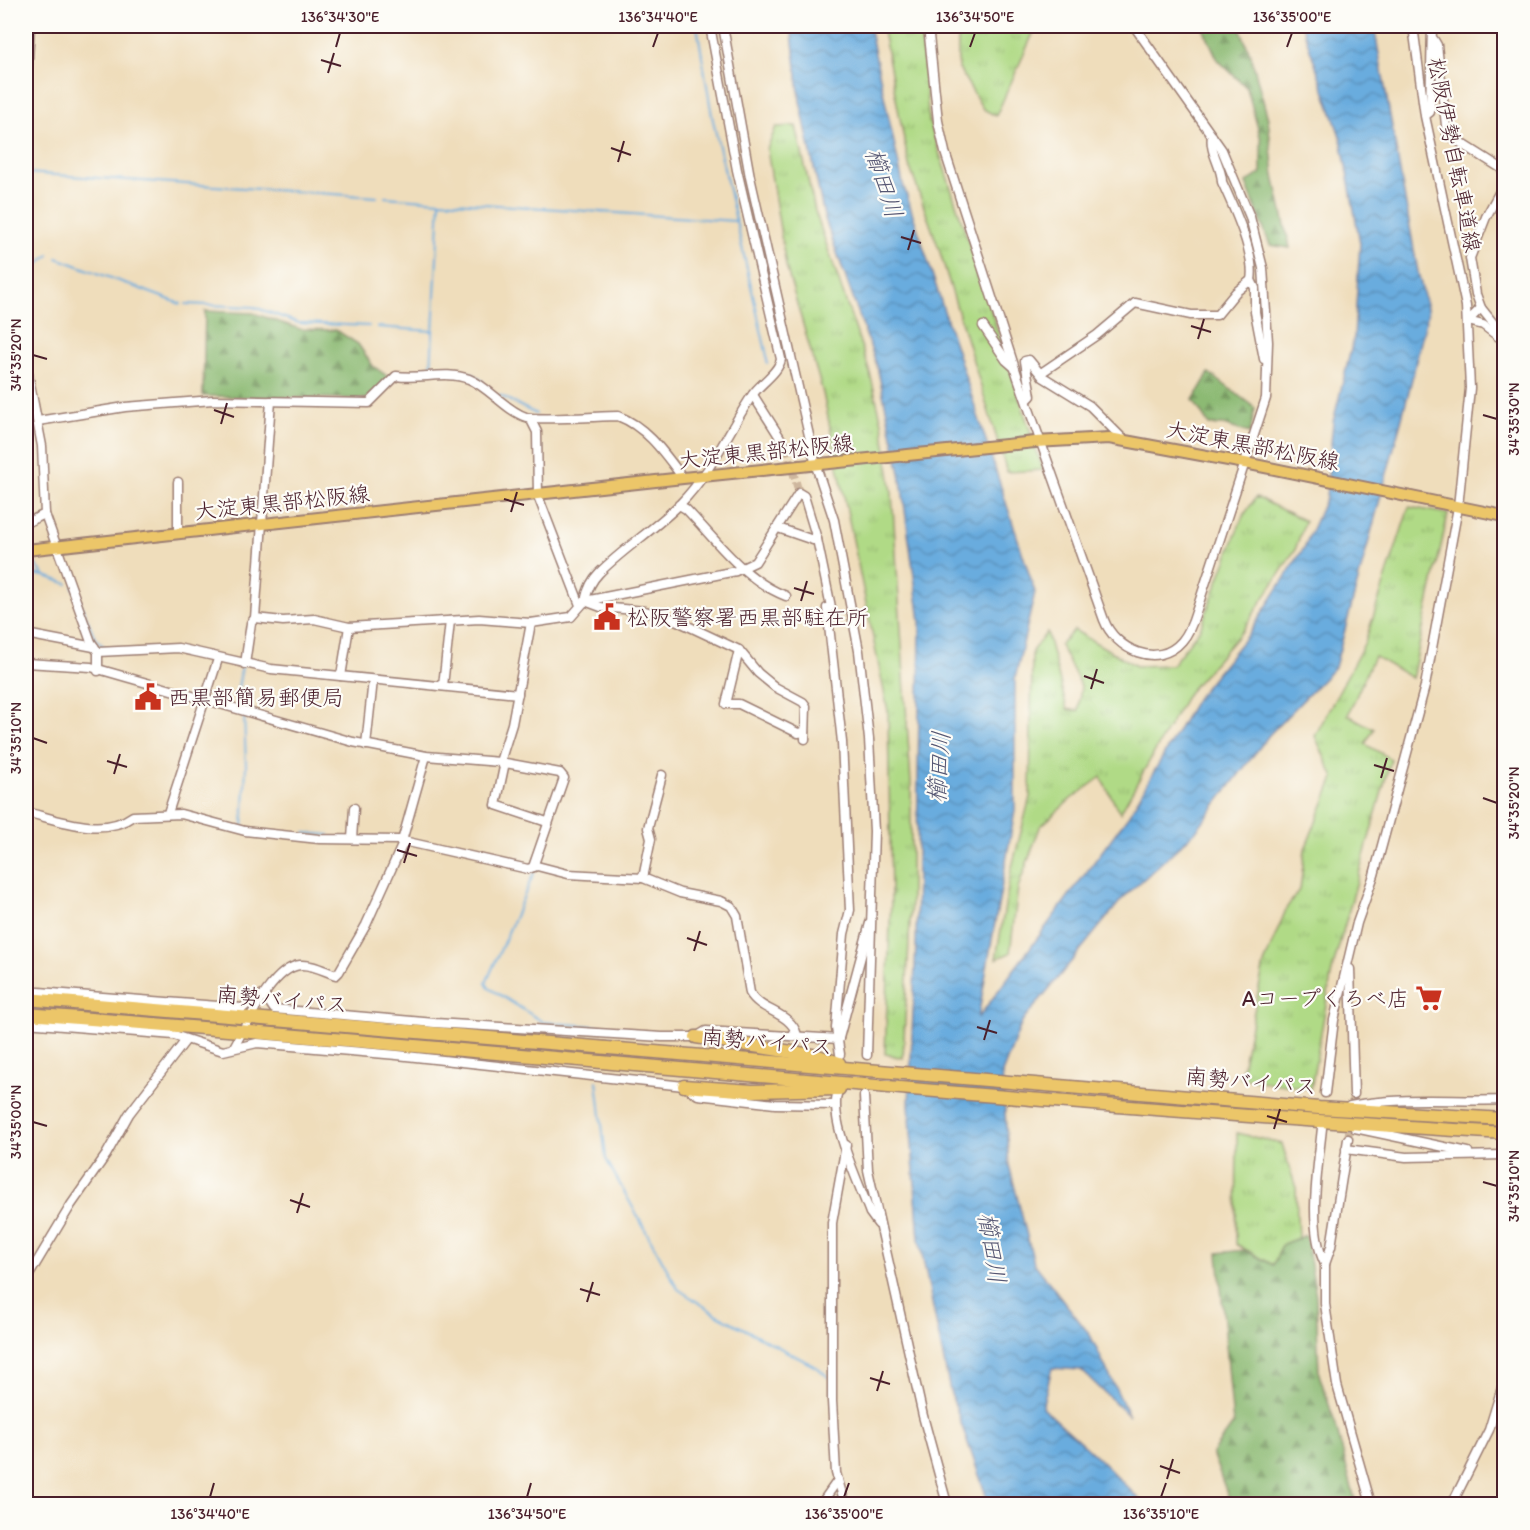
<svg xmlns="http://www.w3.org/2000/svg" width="1530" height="1530" font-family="Itim,'Klee One',sans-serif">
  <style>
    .grass { fill: url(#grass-tufts); stroke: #7d7c58; stroke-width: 1.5 }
    .forest { fill: url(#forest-firs); stroke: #6b6c4f; stroke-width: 1.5 }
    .water { fill: url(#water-waves); stroke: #5a6684; stroke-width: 1.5 }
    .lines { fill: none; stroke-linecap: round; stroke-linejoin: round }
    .stream { stroke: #69acde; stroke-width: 2 }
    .minor-tunnel { stroke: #ceb79e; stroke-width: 8; stroke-dasharray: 8 4; stroke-linecap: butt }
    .minor-casing { stroke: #9c7e73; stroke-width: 11 }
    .major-casing { stroke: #9c7e73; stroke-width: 14 }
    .highway-casing { stroke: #9c7e73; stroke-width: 15 }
    .minor { stroke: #fff; stroke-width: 8 }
    .major { stroke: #ecc669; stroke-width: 10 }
    .highway { stroke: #ecc669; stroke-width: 12 }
    .ticks { fill: none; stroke: #4a1f2b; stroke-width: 2 }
    .labels { text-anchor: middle; stroke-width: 4.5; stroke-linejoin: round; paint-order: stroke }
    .street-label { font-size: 22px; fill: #4a1f2b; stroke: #fdfcf7 }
    .poi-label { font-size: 22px; fill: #4a1f2b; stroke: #fdfcf7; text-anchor: start }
    .water-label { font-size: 24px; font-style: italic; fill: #565773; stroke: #fdfcf7 }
    .neatline { fill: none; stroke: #4a1f2b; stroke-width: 2 }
    .ticks-label { font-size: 15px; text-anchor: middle; fill: #4a1f2b }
  </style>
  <defs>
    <pattern id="grass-tufts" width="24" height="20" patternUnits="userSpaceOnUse" patternTransform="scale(1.5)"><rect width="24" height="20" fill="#b0da86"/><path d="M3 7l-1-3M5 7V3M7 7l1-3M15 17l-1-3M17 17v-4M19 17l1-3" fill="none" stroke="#99bb74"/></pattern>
    <pattern id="forest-firs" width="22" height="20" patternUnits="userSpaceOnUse" patternTransform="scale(1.5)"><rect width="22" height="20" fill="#8cba73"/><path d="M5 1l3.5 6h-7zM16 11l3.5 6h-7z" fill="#74975f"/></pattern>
    <pattern id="water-waves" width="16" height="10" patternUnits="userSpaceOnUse" patternTransform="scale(1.5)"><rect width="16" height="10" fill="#69acde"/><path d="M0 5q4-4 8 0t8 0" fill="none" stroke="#588bb4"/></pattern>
  </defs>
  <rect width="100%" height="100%" fill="#fdfcf7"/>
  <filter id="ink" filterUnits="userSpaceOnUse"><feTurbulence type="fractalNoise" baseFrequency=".0167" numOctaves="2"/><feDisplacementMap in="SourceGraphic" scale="12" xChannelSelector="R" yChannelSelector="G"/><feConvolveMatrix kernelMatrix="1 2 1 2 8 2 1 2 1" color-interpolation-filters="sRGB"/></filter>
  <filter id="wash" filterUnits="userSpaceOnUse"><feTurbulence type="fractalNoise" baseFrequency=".008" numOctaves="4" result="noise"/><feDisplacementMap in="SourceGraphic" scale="24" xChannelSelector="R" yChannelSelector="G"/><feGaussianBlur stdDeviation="1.35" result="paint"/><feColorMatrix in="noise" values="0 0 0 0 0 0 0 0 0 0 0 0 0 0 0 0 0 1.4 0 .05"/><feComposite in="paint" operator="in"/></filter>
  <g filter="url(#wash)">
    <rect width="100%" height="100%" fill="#efddbb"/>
    <g class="grass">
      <path d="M882 26H920L929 121 1043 470 1007 472 939 249 909 165Z"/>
      <path d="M958 26 1036 27 996 116 983 109 958 67Z"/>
      <path d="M796 126 815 211 869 369 882 423 892 493 911 783V902L903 1058 885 1054 891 898 888 711 823 393 786 266 767 149 776 127Z"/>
      <path d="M1256 497 1305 521 1295 550 1243 630 1188 693 1120 813 1101 777 1071 799 1040 827 1018 888 1010 953 996 959 1011 871 1030 797 1032 651 1047 632 1067 709 1078 711 1081 686 1060 645 1074 630 1136 666 1172 665 1200 629 1242 518Z"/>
      <path d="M1409 507 1448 514 1412 678 1374 656 1348 715 1374 729 1365 744 1391 759 1332 971 1311 1089 1240 1078 1264 964 1287 907 1300 890 1305 849 1334 778 1315 736 1365 642Z"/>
      <path d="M1237 1133 1282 1144 1296 1188 1298 1238 1283 1244 1273 1265 1236 1244Z"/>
    </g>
    <g class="forest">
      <path d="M1202 26H1239L1251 56 1268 119 1274 176 1290 248 1270 245 1246 183 1261 173V140L1247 88 1218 60Z"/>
      <path d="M205 311 253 313 300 329 336 330 358 344 373 366 390 378 368 399 203 396Z"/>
      <path d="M1209 373 1255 408 1250 433 1223 425H1209L1193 400Z"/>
      <path d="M1306 1235 1316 1296 1319 1374 1336 1426 1356 1504H1231L1212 1453 1233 1424 1218 1253 1245 1250 1273 1265 1283 1244Z"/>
    </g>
    <path class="water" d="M791 26H869L903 184 1035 592 1015 679V811L978 1018 1129 815 1196 699 1250 632 1304 548 1326 497 1333 422 1354 337 1360 243 1341 139 1302 26H1374L1418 272 1428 313 1408 395 1335 667 1269 735 1195 832 1122 899 1022 1022 1002 1073 1009 1165 1034 1263 1090 1335 1129 1416 1081 1370 1052 1368 1042 1407 1096 1456 1144 1504H989L950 1391 919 1239 909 1105 916 943 920 621 900 473 877 366 824 216 800 101Z"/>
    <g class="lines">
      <g class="stream">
        <path d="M697 26 712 116 767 356V364"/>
        <path d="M26 173 377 197"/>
        <path d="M385 197 440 201"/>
        <path d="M57 258 181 304"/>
        <path d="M26 275 49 255"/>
        <path d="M186 304 254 307 299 323 369 326"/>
        <path d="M377 327 432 331"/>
        <path d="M448 371 431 370 440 201 735 221"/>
        <path d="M453 371 471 373 483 382"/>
        <path d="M499 395 536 414"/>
        <path d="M541 447 543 489"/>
        <path d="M26 554 45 576 68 584"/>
        <path d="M26 573 45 576"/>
        <path d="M73 586 95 638 105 648"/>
        <path d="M242 666 238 688 242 707"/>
        <path d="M243 827 246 766 244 713"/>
        <path d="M305 833 329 835"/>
        <path d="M534 873 486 983 489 988 543 1022 602 1027"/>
        <path d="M597 1081 606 1159 678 1289 716 1314 818 1368 828 1377"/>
        <path d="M836 1395V1407"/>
      </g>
    </g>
  </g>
  <g filter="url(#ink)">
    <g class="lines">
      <g class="minor-tunnel">
        <path d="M786 447 799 493"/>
        <path d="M602 1069 603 1040"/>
        <path d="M1348 1139 1354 1094"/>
      </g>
      <defs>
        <g id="minor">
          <path d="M723 26 750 177 816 466 834 520 859 651 869 739 874 831 867 1055"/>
          <path d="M928 26 938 121 945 152 1018 378 1104 620C1115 649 1157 670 1182 641 1189 633 1193 622 1196 612L1266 398 1268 342 1263 268 1250 217 1222 150 1134 26"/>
          <path d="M1434 40 1437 45 1447 134 1504 170"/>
          <path d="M26 95 30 26"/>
          <path d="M1426 115 1430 112 1432 26"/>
          <path d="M1212 136C1209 152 1222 166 1222 182 1233 206 1256 255 1251 280"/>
          <path d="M1481 308 1501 333"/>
          <path d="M1468 321 1481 308 1476 294 1470 258 1486 217 1504 184"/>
          <path d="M1468 321 1483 325 1504 341"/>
          <path d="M983 326 1006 360 1014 367"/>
          <path d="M26 363 42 446 45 514 91 642 98 652V671"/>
          <path d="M1041 373 1097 335 1135 303 1191 315H1217L1236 292 1251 280 1255 288V312L1264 359"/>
          <path d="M753 395 786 447 811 442"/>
          <path d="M1027 400 1031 396 1025 361 1029 360 1043 377 1090 406 1123 439"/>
          <path d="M530 418 537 432 538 496 580 605"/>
          <path d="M38 421 125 407 213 400 369 403 396 376C421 380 445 370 469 379 489 387 505 410 526 417 539 421 601 416 618 416 647 427 665 454 683 478"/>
          <path d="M178 482V533"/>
          <path d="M679 505 686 509C717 541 744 580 786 596"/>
          <path d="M26 523 45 514"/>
          <path d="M778 528 813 540 817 539"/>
          <path d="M585 601C587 591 592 580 599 573 624 548 655 529 680 504 712 472 728 431 753 394 761 383 779 372 781 359L737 170 710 26"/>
          <path d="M585 601 601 607 645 611 671 618 739 650 758 673 775 687 803 702 806 706 805 739"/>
          <path d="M255 618 283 621 314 619 349 627 479 619 531 623 571 617 585 601 736 571 755 562 799 493 804 496 817 539 831 607 827 608 842 742 850 910 844 934 836 1028 840 1054"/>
          <path d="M531 623 512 724 500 762 504 767 496 805 547 822"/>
          <path d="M26 634 94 647"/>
          <path d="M739 650 726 704H739L798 733 805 732"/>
          <path d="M98 652 178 648 271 669 518 694"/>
          <path d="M26 663 91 667 353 742 426 756 500 762 560 773 564 778 533 867"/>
          <path d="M245 664 251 623 255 618 271 401"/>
          <path d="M341 676 349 627"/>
          <path d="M443 686 450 621"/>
          <path d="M366 745 373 680"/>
          <path d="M26 812C58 820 103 838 133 816L181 814 245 831 319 839 399 840 528 869 537 866 568 874 643 878 680 893 721 901 731 906 737 916 750 993C761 1012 791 1012 797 1035"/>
          <path d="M168 813 218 659"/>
          <path d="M352 839 354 808"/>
          <path d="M402 841 426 756"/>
          <path d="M643 878 651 839 648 828 662 775"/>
          <path d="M1350 969 1354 1094"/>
          <path d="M26 991 243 1008 257 996H265"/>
          <path d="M265 996 274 1009 435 1023 662 1037H696L706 1031 839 1039"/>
          <path d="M26 1023 174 1035 223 1051 257 1043 397 1055 684 1086 698 1095 775 1104 834 1105"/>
          <path d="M839 1038 870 923"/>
          <path d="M234 1047C247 1024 272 968 300 965 312 964 324 971 336 975L339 972 366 925 404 841"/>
          <path d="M1325 1093 1334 1020 1357 923 1374 875 1425 686 1458 507 1470 388 1466 306 1425 116 1413 26"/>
          <path d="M837 1094C830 1124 859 1183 870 1213L878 1224"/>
          <path d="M864 1096 868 1170 923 1416 947 1504"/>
          <path d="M1350 1106C1401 1096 1453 1102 1504 1100"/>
          <path d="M1322 1128C1318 1168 1307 1228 1325 1264"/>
          <path d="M1355 1128 1468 1152"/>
          <path d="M1348 1139 1331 1247 1325 1264V1304L1337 1385 1371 1504"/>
          <path d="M1346 1149 1406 1157 1504 1155"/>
          <path d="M26 1280 71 1205 106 1155 129 1114 186 1040"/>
          <path d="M821 1504 838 1480"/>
          <path d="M845 1504 836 1473 832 1401V1223L846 1145"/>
          <path d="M1452 1504 1489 1430 1504 1381"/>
        </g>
        <path id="major" d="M26 550 683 478 1035 442 1109 438 1250 464 1504 516"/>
        <g id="highway">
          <path d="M26 999 1319 1108 1504 1119"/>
          <path d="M26 1014C519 1051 1011 1104 1504 1133"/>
          <path d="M696 1037 818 1056 839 1063"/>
          <path d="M684 1086 752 1091 839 1089"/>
        </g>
      </defs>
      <use href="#minor" class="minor-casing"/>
      <use href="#major" class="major-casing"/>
      <use href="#highway" class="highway-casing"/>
      <use href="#minor" class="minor"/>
      <use href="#major" class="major"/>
      <use href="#highway" class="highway"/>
    </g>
  </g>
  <path class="ticks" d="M336 47 340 33M653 47 658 33M970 47 975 33M1287 47 1292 33M321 60 341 66M328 73 334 53M611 148 631 155M618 162 624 141M901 237 921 243M908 250 914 230M1191 326 1211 332M1198 339 1204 319M33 355 47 359M214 410 234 417M1483 415 1497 419M221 424 227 403M504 499 524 505M511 512 517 492M794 588 814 594M801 601 807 581M1084 676 1104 683M1091 689 1097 669M33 738 47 743M107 761 127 767M1374 765 1394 771M114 774 120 754M1381 778 1387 758M1483 798 1497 803M397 850 417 856M404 863 410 843M687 938 707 945M694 951 700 931M977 1027 997 1033M984 1040 990 1020M1267 1116 1287 1122M33 1122 47 1126M1274 1129 1280 1109M1483 1182 1497 1186M290 1200 310 1207M297 1213 303 1193M580 1289 600 1295M587 1302 593 1282M870 1378 890 1384M877 1391 883 1371M1160 1466 1180 1473M1167 1479 1173 1459M210 1497 214 1483M527 1497 531 1483M844 1497 849 1483M1161 1497 1166 1483"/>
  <defs>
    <symbol id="civic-bare" viewBox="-9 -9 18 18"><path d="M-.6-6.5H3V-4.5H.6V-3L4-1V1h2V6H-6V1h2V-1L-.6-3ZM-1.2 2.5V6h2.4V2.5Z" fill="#c8321e" stroke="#fdfcf7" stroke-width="2.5" paint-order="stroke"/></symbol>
    <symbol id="supermarket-bare" viewBox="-9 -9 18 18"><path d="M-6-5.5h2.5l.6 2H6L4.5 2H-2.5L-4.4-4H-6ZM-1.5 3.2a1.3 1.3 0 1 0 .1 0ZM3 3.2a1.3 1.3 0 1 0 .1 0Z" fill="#c8321e" stroke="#fdfcf7" stroke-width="2.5" paint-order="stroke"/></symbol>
  </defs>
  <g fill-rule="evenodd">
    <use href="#civic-bare" x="588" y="598" width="38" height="38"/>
    <use href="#civic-bare" x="129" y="678" width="38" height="38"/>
    <use href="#supermarket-bare" x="1410" y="979" width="38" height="38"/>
  </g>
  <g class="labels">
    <g class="street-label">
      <text transform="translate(1455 155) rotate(79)" y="8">松阪伊勢自転車道線</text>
      <text transform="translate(1253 445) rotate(11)" y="8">大淀東黒部松阪線</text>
      <text transform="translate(766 451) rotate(-6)" y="8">大淀東黒部松阪線</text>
      <text transform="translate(282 502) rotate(-6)" y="8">大淀東黒部松阪線</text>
      <text transform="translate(282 999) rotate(5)" y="8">南勢バイパス</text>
      <text transform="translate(767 1041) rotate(5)" y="8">南勢バイパス</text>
      <text transform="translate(1251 1081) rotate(5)" y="8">南勢バイパス</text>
    </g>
    <g class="poi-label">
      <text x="627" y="625">松阪警察署西黒部駐在所</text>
      <text x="168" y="705">西黒部簡易郵便局</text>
      <text x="1409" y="1006" text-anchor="end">Aコープくろべ店</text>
    </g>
    <g class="water-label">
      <text transform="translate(884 183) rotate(72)" y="8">櫛田川</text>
      <text transform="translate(939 767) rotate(-86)" y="8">櫛田川</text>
      <text transform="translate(992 1248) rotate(81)" y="8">櫛田川</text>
    </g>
  </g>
  <rect width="1530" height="1530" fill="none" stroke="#fdfcf7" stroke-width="66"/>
  <rect x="33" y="33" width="1464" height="1464" class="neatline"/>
  <g class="ticks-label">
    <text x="340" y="22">136°34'30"E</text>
    <text x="658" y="22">136°34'40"E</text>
    <text x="975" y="22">136°34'50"E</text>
    <text x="1292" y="22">136°35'00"E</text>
    <text transform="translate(16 355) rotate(-90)" y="5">34°35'20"N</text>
    <text transform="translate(1514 419) rotate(-90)" y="5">34°35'30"N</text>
    <text transform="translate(16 738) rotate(-90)" y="5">34°35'10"N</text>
    <text transform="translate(1514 803) rotate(-90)" y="5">34°35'20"N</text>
    <text transform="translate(16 1122) rotate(-90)" y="5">34°35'00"N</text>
    <text transform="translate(1514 1186) rotate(-90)" y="5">34°35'10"N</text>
    <text x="210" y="1519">136°34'40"E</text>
    <text x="527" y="1519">136°34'50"E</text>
    <text x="844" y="1519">136°35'00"E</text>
    <text x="1161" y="1519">136°35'10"E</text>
  </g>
</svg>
